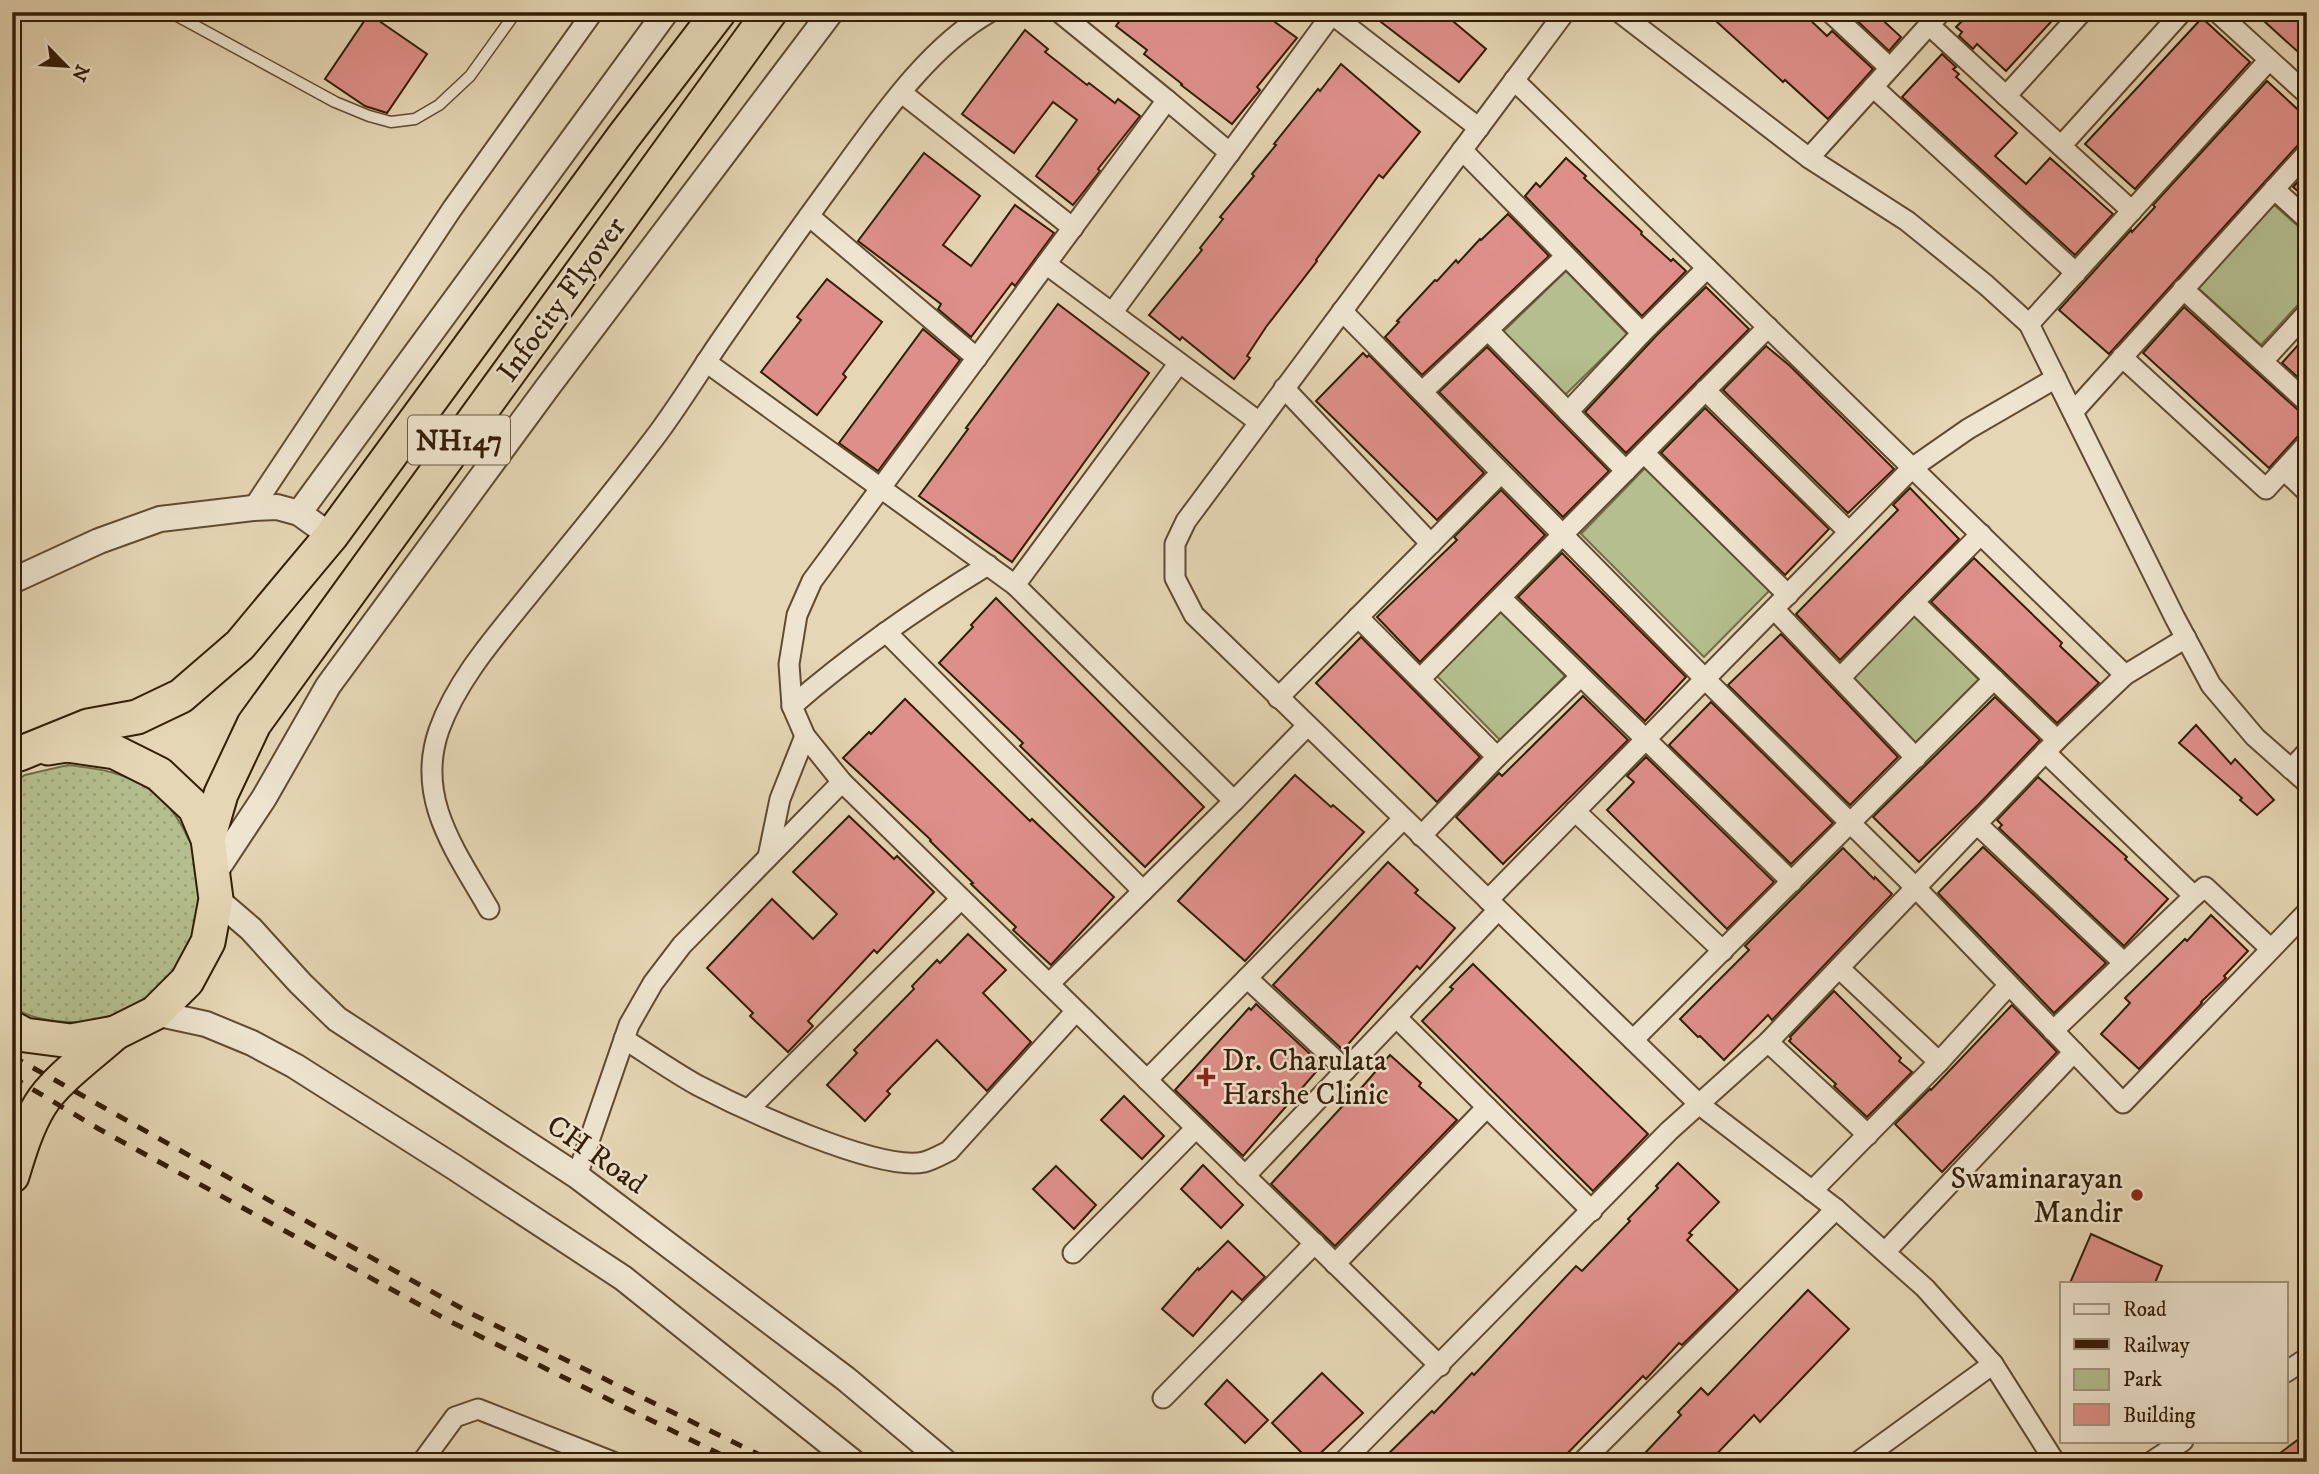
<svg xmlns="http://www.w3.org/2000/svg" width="2319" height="1474" font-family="'IM FELL DW Pica',serif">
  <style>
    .grass { fill: url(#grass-dots); stroke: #746e4a; stroke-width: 2 }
    .green { fill: #b4be8e; stroke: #746e4a; stroke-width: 2 }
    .building { fill: #df8f89; stroke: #331d05; stroke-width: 2 }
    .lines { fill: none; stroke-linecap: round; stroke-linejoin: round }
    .service-casing { stroke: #604b31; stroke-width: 13 }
    .minor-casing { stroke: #604b31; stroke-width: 23 }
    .tertiary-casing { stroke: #604b31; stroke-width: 28 }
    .trunk-casing { stroke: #331d05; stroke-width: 37 }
    .service { stroke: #eee4cf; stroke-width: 10 }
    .minor { stroke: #eee4cf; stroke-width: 19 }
    .tertiary { stroke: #eee4cf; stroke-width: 24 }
    .trunk { stroke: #e5d6b5; stroke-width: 33 }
    .rail { stroke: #331d05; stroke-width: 5; stroke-dasharray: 12 12; stroke-linecap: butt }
    .poi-dot { fill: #8f2418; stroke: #eee4cf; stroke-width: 2.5 }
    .labels { text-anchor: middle; stroke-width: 5; stroke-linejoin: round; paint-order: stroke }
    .shield { fill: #eee4cf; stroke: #6b5942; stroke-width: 2 }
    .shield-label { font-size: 28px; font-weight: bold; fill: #331d05 }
    .street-label { font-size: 30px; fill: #331d05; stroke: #eee4cf }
    .poi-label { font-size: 30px; fill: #331d05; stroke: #eee4cf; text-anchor: start }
  </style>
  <defs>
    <pattern id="grass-dots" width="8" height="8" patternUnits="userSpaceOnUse" patternTransform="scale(1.75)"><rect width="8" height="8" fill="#b4be8e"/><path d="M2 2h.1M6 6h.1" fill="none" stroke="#9ba379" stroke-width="1.8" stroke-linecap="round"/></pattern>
  </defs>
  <rect width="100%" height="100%" fill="#e5d6b5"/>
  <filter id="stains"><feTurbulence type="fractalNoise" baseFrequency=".00286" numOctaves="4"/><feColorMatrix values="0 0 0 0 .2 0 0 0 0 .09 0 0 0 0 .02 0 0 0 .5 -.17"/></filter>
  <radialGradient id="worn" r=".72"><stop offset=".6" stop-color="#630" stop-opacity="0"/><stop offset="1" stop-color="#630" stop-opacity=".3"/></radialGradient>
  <path class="grass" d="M68 765C99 769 121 771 149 789 166 800 180 820 188 838 192 845 197 854 199 862 215 940 165 1016 84 1022 59 1023 33 1020 12 1007V783L25 775Z"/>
  <g class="green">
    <path d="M2272 203 2307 234V295L2261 345 2196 286Z"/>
    <path d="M1566 271 1627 334 1564 396 1503 332Z"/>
    <path d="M1648 465 1772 588 1704 657 1581 534Z"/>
    <path d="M1501 610 1565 676 1500 740 1436 675Z"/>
    <path d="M1915 615 1979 680 1914 744 1849 679Z"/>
  </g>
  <g class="building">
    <path d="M1126 12H1261L1297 38 1257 87 1260 90 1232 124 1181 85 1182 84 1144 54 1147 50 1116 26Z"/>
    <path d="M1368 12H1442L1486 49 1459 82Z"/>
    <path d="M1706 12H1802L1827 36 1832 31 1873 69 1828 119 1785 80 1783 82Z"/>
    <path d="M1874 12 1901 37 1889 51 1849 13Z"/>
    <path d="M1971 12H2060L2006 71 1977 44 1973 49 1959 36 1962 32 1956 27Z"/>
    <path d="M2254 12H2294L2307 24V60Z"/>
    <path d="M369 14 427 54 387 113 365 106 325 79Z"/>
    <path d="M2202 18 2250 62 2135 189 2085 144Z"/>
    <path d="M1025 30 1048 49 1045 52 1087 85 1089 83 1115 103 1118 99 1140 116 1098 169 1100 171 1073 205 1036 176 1077 120 1053 102 1014 153 962 114Z"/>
    <path d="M1942 54 1956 67 1953 69 1959 74 1956 77 2017 133 1995 156 2026 184 2050 158 2113 214 2075 255 1902 97Z"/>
    <path d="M1341 64 1420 132 1383 178 1379 175 1316 260 1317 261 1266 327 1247 356 1250 358 1234 379 1182 337 1180 340 1149 315 1202 250 1200 248 1223 219 1220 217 1254 176 1252 174 1276 145 1274 144 1318 89 1320 91Z"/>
    <path d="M2267 81 2307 118V141L2298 145 2109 354 2059 310 2131 230 2132 232 2155 207 2153 205Z"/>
    <path d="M924 153 980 196 943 245 971 266 1015 205 1054 233 1015 286 1012 283 971 337 938 309 941 304 858 241Z"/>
    <path d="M1566 158 1586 176 1584 178 1642 232 1641 234 1671 261 1673 259 1686 271 1642 316 1525 196 1536 183 1540 187Z"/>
    <path d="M2307 172V199L2293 187Z"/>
    <path d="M1508 214 1549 256 1422 375 1385 337 1399 322 1397 321 1435 280 1437 281 1456 260 1458 263 1480 239 1481 240Z"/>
    <path d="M827 279 882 322 843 374 846 377 817 415 761 372 801 320 797 317Z"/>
    <path d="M1706 287 1749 329 1626 453 1585 412 1657 335Z"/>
    <path d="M1058 304 1149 373 1012 562 919 496 968 429 966 428Z"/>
    <path d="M2184 307 2299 411 2307 414V431L2298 436 2269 468 2143 353Z"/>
    <path d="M923 329 960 360 878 471 839 443Z"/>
    <path d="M2307 335V375L2302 381 2282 363Z"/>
    <path d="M1766 346 1790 366 1894 469 1848 513 1723 390Z"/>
    <path d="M1487 347 1609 471 1563 517 1439 392Z"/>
    <path d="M1363 353 1367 357 1369 355 1484 473 1437 520 1316 401Z"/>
    <path d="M1705 408 1829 529 1785 575 1661 453Z"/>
    <path d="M1910 488 1959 539 1840 660 1796 614 1898 510 1893 505Z"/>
    <path d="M1501 490 1545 535 1420 662 1377 617 1457 540 1454 537Z"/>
    <path d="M1562 553 1686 677 1645 721 1518 597Z"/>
    <path d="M1974 558 2062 643 2060 646 2099 683 2057 723 1931 602Z"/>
    <path d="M996 598 1204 807 1145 867 1020 746 1023 743 939 663 973 627 971 625Z"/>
    <path d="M1781 634 1898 757 1850 805 1728 685Z"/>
    <path d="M1361 637 1480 757 1437 802 1316 683Z"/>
    <path d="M1583 696 1628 740 1503 864 1456 817 1499 773 1502 776Z"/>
    <path d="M1995 697 2040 740 1980 803 1919 862 1873 817Z"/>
    <path d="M905 699 1030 821 1032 819 1114 897 1051 965 1013 930 1016 927 971 884 973 883 930 841 931 840 843 758 869 732 871 734Z"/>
    <path d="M1711 702 1833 823 1791 864 1669 745Z"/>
    <path d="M2196 725 2231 764 2235 759 2274 800 2257 815 2240 800 2242 798 2179 743Z"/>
    <path d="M1646 757 1774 882 1727 929 1607 810 1634 782 1627 776Z"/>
    <path d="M1295 775 1331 807 1333 805 1364 832 1245 961 1178 901Z"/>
    <path d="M2038 777 2127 857 2125 859 2168 899 2124 946 1999 828 2002 825 1997 820Z"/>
    <path d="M849 816 894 859 897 856 934 892 877 953 874 950 808 1021 813 1026 788 1052 750 1016 753 1013 707 968 772 899 813 939 837 914 793 872Z"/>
    <path d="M1983 847 2106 963 2054 1013 1938 893Z"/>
    <path d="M1843 848 1874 879 1875 877 1892 894 1772 1020 1768 1015 1724 1060 1700 1036 1698 1037 1680 1019 1749 950 1745 946Z"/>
    <path d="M1388 862 1418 890 1415 893 1455 928 1420 969 1417 966 1343 1050 1273 985Z"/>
    <path d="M2211 915 2248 951 2224 976 2226 978 2201 1002 2202 1003 2139 1069 2101 1034 2130 1003 2125 998 2185 939 2187 941Z"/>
    <path d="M968 934 1006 970 983 993 1031 1042 987 1091 937 1040 887 1091 890 1094 865 1121 827 1085 857 1053 854 1050 914 989 912 986 937 960 940 963Z"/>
    <path d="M1473 964 1648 1134 1593 1191 1422 1021 1453 989 1450 987Z"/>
    <path d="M1834 991 1901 1058 1899 1061 1912 1072 1867 1117 1834 1086 1836 1084 1789 1041 1791 1039 1790 1037Z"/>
    <path d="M1256 1004 1322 1065 1243 1156 1175 1090 1249 1008 1251 1010Z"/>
    <path d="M2012 1005 2057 1052 1942 1172 1895 1124 1930 1089 1931 1090Z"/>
    <path d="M1390 1055 1421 1083 1419 1086 1457 1120 1335 1246 1271 1184 1348 1100 1349 1102Z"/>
    <path d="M1124 1096 1164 1136 1142 1159 1101 1120Z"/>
    <path d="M1678 1163 1719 1202 1689 1233 1692 1235 1687 1240 1738 1290 1682 1345 1679 1343 1646 1379 1643 1376 1559 1462H1380L1432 1411 1434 1413 1472 1373 1474 1375 1576 1266 1582 1271 1630 1221 1628 1219 1658 1188 1656 1186Z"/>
    <path d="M1203 1165 1243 1205 1221 1228 1181 1189Z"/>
    <path d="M1056 1166 1096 1205 1074 1229 1033 1189Z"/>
    <path d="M2091 1234 2162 1266 2155 1283H2070Z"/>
    <path d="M1228 1241 1265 1277 1242 1300 1232 1291 1193 1336 1162 1309 1198 1268 1199 1270Z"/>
    <path d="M1808 1290 1849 1329 1760 1422 1754 1415 1709 1462H1654L1645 1453 1681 1415 1678 1412 1701 1388 1708 1395Z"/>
    <path d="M1322 1373 1363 1413 1311 1462 1272 1423Z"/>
    <path d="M1227 1380 1268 1420 1245 1443 1205 1404Z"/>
    <path d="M2307 1433V1462H2268Z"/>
  </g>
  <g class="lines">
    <defs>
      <path id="service" d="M170 12 335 102 369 116 391 122 415 119 439 105 470 76 516 12"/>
      <g id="minor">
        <path d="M1059 12 1167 100 812 581 797 615 789 664 792 706 805 736 842 782 1440 1366"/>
        <path d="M1329 12 1479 128"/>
        <path d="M1565 12 1186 521 1175 544V578L1194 615 1700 1105 1836 1209 1925 1288 1993 1364 1858 1462"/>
        <path d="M1619 12 1809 158 1907 221 1986 285 2029 324 2175 618 2211 685 2255 737 2307 783"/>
        <path d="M1830 12 1890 68"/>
        <path d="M2217 12 2307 94"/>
        <path d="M1929 25 1941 12"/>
        <path d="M1514 80 2125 675"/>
        <path d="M1873 87 2076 273"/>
        <path d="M902 93 1073 228"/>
        <path d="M2006 96 2132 211"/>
        <path d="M1167 100 1230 153"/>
        <path d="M2061 146 2182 12"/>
        <path d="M1462 150 1642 333 1707 268"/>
        <path d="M1809 158 1929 25 2006 96 2082 12"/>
        <path d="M2274 189 2307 219"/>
        <path d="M809 216 977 358"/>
        <path d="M1046 264 1259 422"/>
        <path d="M2183 289 2307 402"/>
        <path d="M1342 311 1705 679 1916 888 2123 1103 2307 912"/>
        <path d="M1112 313 1332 14"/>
        <path d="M2029 324 2269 60"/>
        <path d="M1488 330 1626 471"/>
        <path d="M2122 357 2266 489 2307 444"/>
        <path d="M2263 361 2307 313"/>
        <path d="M706 362 1015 585 1234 801 1049 984"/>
        <path d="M1284 388 1431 544"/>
        <path d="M1705 390 1849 532"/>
        <path d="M1422 392 1566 256"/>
        <path d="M1568 412 1642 333"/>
        <path d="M2073 412 2307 153"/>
        <path d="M1644 453 1788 595"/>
        <path d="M2284 470 2307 492"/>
        <path d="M253 508 452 209 593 12"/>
        <path d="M1981 534 1914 602 2057 740"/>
        <path d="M1015 585 1179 363"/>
        <path d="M1501 598 1792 882"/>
        <path d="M1774 609 1916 758"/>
        <path d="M1358 617 1497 757 1421 836"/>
        <path d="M886 632 1143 891"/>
        <path d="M1840 678 1914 602"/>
        <path d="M1420 679 1768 327"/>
        <path d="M1278 698 1501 473"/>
        <path d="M792 706C853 653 919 607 988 565"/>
        <path d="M2045 752 2194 896 2053 1031"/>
        <path d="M1497 757 1580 677"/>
        <path d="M2291 769 2307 752"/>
        <path d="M1234 801 1307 726"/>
        <path d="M1575 811 1723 951"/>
        <path d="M1977 824 2124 963"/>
        <path d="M768 857 780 799 805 736"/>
        <path d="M2194 896 2205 887 2271 949"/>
        <path d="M1488 900 1912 468 1968 429 2056 378"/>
        <path d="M489 909C456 851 415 799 439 730 456 682 493 639 524 601 566 549 609 498 649 445 675 412 697 375 721 340 761 282 802 225 843 169 883 114 930 46 990 12"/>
        <path d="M1839 968 1939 1062"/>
        <path d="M1247 978 1346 1070"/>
        <path d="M1396 1017 1592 1211"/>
        <path d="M624 1039C648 1054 672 1071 697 1085 741 1108 878 1172 924 1162 932 1160 941 1155 949 1151L1076 1011"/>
        <path d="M1633 1040 1994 679"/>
        <path d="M1768 1042 1868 1135"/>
        <path d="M1147 1080 1403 819"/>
        <path d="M749 1109 961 899"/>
        <path d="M577 1176 629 1025 653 983 682 945 842 782"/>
        <path d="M1245 1176 1498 910"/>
        <path d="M1812 1191 1939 1062 2009 985"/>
        <path d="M1885 1252 2074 1052"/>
        <path d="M1073 1253 1196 1128"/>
        <path d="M1335 1264 1487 1107"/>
        <path d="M1993 1364 2055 1462"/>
        <path d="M2286 1372 2307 1358"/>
        <path d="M1163 1398 1315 1243"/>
        <path d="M422 1462 455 1417 478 1409 613 1462"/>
        <path d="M1343 1462 1669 1131 1768 1042 2057 740 2125 675 2186 638"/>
        <path d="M1582 1462 1836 1209"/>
        <path d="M2151 1462 2183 1441"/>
      </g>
      <g id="tertiary">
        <path d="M299 513 666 12"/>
        <path d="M12 581 99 541 160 519 253 508 277 507 299 513 331 536"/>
        <path d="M213 875 264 798 328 686 547 388 831 12"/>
        <path d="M216 899 251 929 300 983 337 1019 577 1176 846 1379 945 1462"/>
        <path d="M155 1013 206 1024 252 1043 295 1066 454 1167 623 1278 853 1462"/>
      </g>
      <g id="trunk">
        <path d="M19 754 88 726 137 717 181 696 240 645 331 536 624 136 719 12"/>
        <path d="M208 839 221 794 254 724 770 12"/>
        <path d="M12 1028 25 1035 71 1041 115 1033 155 1013 187 981 208 942 216 899 208 839 195 808 159 774 115 752 67 745 48 748"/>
        <path d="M12 1176C19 1153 27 1126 40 1105 55 1080 93 1053 115 1033"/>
      </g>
    </defs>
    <use href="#service" class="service-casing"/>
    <use href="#minor" class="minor-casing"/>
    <use href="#tertiary" class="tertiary-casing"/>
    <use href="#trunk" class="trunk-casing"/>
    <use href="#service" class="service"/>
    <use href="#minor" class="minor"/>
    <use href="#tertiary" class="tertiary"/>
    <use href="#trunk" class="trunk"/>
    <g class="rail">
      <path d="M12 1056 470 1313 774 1462"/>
      <path d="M12 1077 99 1129 451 1322 736 1462"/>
    </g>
  </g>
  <g class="poi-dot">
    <path d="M1202.5 1066.5h7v7h7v7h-7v7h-7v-7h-7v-7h7z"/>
    <circle cx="2137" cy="1195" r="7"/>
  </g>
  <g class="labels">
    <rect class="shield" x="408" y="415.5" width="102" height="49" rx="5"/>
    <g class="shield-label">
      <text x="459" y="450">NH147</text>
    </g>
    <g class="street-label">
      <text transform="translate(561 299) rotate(-54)" y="10">Infocity Flyover</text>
      <text transform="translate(597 1154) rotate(35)" y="10">CH Road</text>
    </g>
    <g class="poi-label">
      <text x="1222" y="1070">Dr. Charulata<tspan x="1222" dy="34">Harshe Clinic</tspan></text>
      <text x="2123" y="1188" text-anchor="end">Swaminarayan<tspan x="2123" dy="34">Mandir</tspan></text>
    </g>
  </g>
  <rect width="2319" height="1474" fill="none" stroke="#e5d6b5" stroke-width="42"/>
  <rect x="14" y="14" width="2291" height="1446" fill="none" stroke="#331d05" stroke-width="3.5"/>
  <rect x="21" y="21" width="2277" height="1432" fill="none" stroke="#331d05" stroke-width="2"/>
  <rect x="2060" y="1282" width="228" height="161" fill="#eee4cf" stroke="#a3947e" stroke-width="2"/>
  <rect x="2074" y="1304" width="35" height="10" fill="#eee4cf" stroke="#a3947e" stroke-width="2"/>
  <text x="2123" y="1316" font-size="21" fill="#331d05">Road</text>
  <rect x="2074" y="1339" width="35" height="10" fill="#331d05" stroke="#a3947e" stroke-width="2"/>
  <text x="2123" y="1352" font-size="21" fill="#331d05">Railway</text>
  <rect x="2074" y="1369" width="35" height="21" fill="#b4be8e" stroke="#a3947e" stroke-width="2"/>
  <text x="2123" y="1386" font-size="21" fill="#331d05">Park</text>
  <rect x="2074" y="1404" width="35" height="21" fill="#df8f89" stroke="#a3947e" stroke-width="2"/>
  <text x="2123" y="1422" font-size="21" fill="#331d05">Building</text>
  <g transform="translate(66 66) rotate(115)" stroke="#eee4cf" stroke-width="5" paint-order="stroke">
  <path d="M0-5L12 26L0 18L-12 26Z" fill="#331d05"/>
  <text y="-10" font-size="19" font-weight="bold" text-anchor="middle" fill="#331d05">N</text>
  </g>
  <rect width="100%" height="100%" filter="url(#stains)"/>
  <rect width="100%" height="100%" fill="url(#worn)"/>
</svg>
